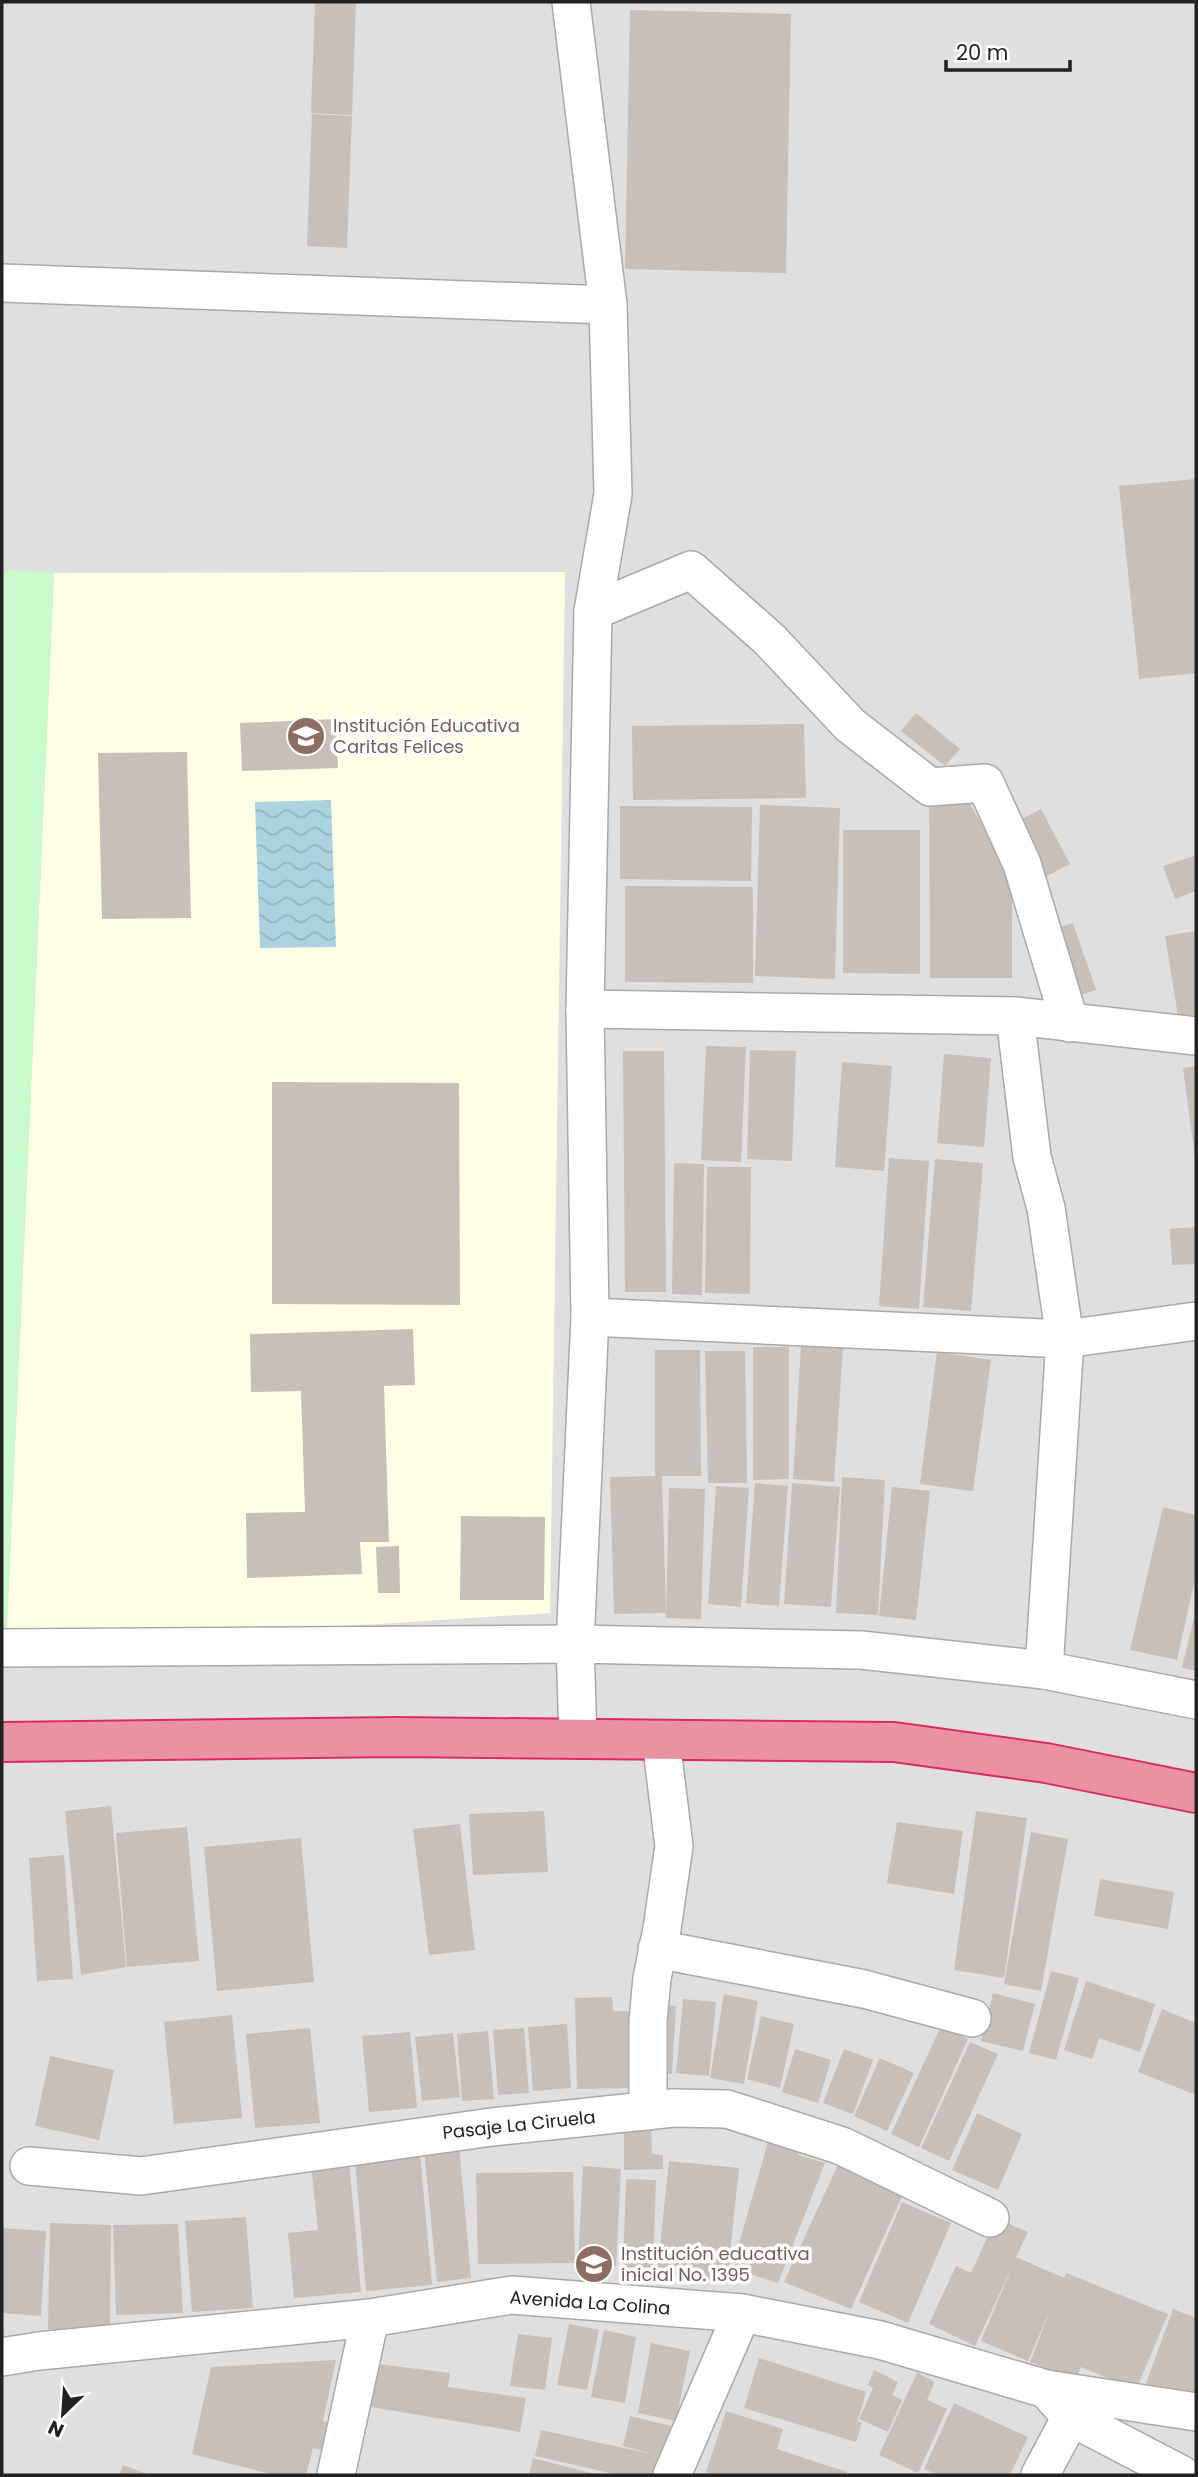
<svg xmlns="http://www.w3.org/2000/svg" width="1198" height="2477" font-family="Poppins,sans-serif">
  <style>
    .residential { fill: #e0dfdf }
    .education { fill: #ffffe5 }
    .park { fill: #c8facc }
    .water { fill: url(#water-waves) }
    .building { fill: #c7bfb8 }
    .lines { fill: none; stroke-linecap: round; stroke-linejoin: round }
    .street-casing { stroke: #a9a9a9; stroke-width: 40 }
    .highway-casing { stroke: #dc2a67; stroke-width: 42 }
    .street { stroke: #fff; stroke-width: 37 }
    .highway { stroke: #e892a2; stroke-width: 38 }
    .labels { text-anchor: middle; stroke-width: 7; stroke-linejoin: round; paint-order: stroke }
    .education-label { font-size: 18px; fill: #785e54; stroke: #fff; text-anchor: start }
    .street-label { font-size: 18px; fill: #222; stroke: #fff }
  </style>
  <defs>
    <pattern id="water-waves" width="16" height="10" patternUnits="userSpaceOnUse" patternTransform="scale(1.75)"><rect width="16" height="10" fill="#aad3df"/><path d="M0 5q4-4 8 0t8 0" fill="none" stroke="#92b5bf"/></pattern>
  </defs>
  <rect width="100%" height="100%" fill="#f2efe9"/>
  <rect class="residential" x="2" y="2" width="1194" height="2473"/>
  <path class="education" d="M565 572 550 1613 6 1648 54 573Z"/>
  <path class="park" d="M2 570 54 573 6 1648H2Z"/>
  <path class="water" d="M331 800 336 947 260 948 255 802Z"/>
  <g class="building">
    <path d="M315 2H356L352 115 311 113Z"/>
    <path d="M630 10 791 14 786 273 625 269Z"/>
    <path d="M312 114 352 116 347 248 307 246Z"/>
    <path d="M1196 479V673L1139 679 1119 486Z"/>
    <path d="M916 713 960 749 945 766 901 731Z"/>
    <path d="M336 719 338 768 242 771 240 723Z"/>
    <path d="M804 724 806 798 633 800 632 726Z"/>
    <path d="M187 752 191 918 102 919 98 753Z"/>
    <path d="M929 792H963L1012 876V978H930Z"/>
    <path d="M760 805 840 808 835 979 755 976Z"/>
    <path d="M620 806 752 807 751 881 620 879Z"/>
    <path d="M1041 809 1070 864 1041 879 1012 824Z"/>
    <path d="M843 830H920V974L843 973Z"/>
    <path d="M1194 856 1196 863V891L1175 899 1163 866Z"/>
    <path d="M625 886 753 887V983L625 982Z"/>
    <path d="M1073 923 1096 990 1074 997 1051 930Z"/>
    <path d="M1196 931V1025L1180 1028 1165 936Z"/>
    <path d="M706 1046 746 1047 741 1162 701 1160Z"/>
    <path d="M750 1050 796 1051 792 1161 747 1159Z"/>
    <path d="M623 1051H664L666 1292H625Z"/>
    <path d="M944 1054 991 1058 984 1147 937 1143Z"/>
    <path d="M842 1062 892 1066 884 1171 835 1167Z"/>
    <path d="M1196 1066V1158H1195L1183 1068Z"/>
    <path d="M272 1082 459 1083 460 1305 272 1304Z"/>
    <path d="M889 1158 929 1161 919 1309 879 1306Z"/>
    <path d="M935 1159 983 1163 971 1311 923 1307Z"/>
    <path d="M674 1163 704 1164 702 1295 672 1294Z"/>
    <path d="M707 1167H751L750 1294 705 1293Z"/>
    <path d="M1196 1227V1264L1172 1265 1170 1229Z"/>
    <path d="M413 1329 415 1385 384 1386 389 1542H360L362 1574 247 1578 246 1513 305 1512 301 1391 251 1392 250 1334Z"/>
    <path d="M801 1346 843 1348 834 1482 793 1479Z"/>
    <path d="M753 1347H789V1479L753 1480Z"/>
    <path d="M655 1350H700L701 1476H662L666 1613 614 1614 610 1477 655 1476Z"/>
    <path d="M705 1351H745L747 1483H708Z"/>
    <path d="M937 1352 991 1360 973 1491 920 1484Z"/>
    <path d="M842 1477 885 1480 878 1615 836 1613Z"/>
    <path d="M755 1483 788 1486 779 1606 746 1603Z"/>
    <path d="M792 1483 840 1487 831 1607 784 1604Z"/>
    <path d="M716 1486 749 1488 741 1607 708 1604Z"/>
    <path d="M892 1487 930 1491 916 1620 879 1616Z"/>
    <path d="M669 1488 705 1489 701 1619 666 1618Z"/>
    <path d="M1163 1507 1196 1515V1574L1177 1660 1130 1650Z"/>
    <path d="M461 1516 545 1517 544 1600H460Z"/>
    <path d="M399 1546 400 1593H378L376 1547Z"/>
    <path d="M1195 1613H1196V1671L1182 1668Z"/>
    <path d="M111 1806 126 1967 81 1975 65 1811Z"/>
    <path d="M544 1811 548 1872 473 1875 469 1814Z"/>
    <path d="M976 1811 1027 1818 1004 1978 954 1970Z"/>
    <path d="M897 1822 963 1831 954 1894 887 1883Z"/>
    <path d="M460 1824 475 1950 429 1955 413 1829Z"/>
    <path d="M187 1827 199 1961 127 1967 116 1833Z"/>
    <path d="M1031 1832 1068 1839 1041 1991 1004 1984Z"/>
    <path d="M301 1838 314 1982 217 1991 204 1847Z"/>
    <path d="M64 1855 73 1979 37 1981 29 1858Z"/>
    <path d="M1100 1879 1174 1892 1168 1929 1094 1916Z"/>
    <path d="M1051 1971 1079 1978 1056 2060 1029 2053Z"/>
    <path d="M1086 1981 1155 2004 1140 2052 1099 2038 1092 2059 1064 2050Z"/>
    <path d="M993 1993 1035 2004 1023 2051 981 2041Z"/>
    <path d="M724 1994 758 2001 744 2084 710 2078Z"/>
    <path d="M612 1997 613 2011H638L640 2088 577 2089 575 1998Z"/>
    <path d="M683 1999 716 2002 709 2076 676 2073Z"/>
    <path d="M656 2005 676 2006 672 2074 652 2073Z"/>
    <path d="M1162 2009 1196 2023V2095L1138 2072Z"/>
    <path d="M232 2015 242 2118 174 2124 164 2022Z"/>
    <path d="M761 2016 794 2024 780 2088 747 2079Z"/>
    <path d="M567 2024 571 2088 533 2091 528 2027Z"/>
    <path d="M941 2026 968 2039 919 2147 891 2134Z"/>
    <path d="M310 2028 320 2123 255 2128 246 2034Z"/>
    <path d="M524 2028 529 2093 498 2095 493 2030Z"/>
    <path d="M488 2031 494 2099 462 2101 457 2034Z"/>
    <path d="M410 2032 417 2108 369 2112 362 2036Z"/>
    <path d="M453 2033 460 2097 422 2101 415 2037Z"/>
    <path d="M970 2042 998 2054 949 2161 921 2148Z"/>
    <path d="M795 2049 831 2060 818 2103 782 2092Z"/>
    <path d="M844 2049 873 2060 853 2114 823 2103Z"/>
    <path d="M50 2056 114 2070 99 2140 35 2126Z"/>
    <path d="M880 2058 914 2073 887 2131 854 2116Z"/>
    <path d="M977 2113 1022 2134 998 2190 952 2170Z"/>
    <path d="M624 2121H651L652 2154 663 2155V2169L624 2170Z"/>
    <path d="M770 2135 802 2143 798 2155 825 2163 778 2283 732 2268Z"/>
    <path d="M459 2146 471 2278 437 2282 424 2149Z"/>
    <path d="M420 2154 432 2285 366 2291 355 2159Z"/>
    <path d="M840 2160 905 2190 851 2309 784 2282Z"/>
    <path d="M349 2161 361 2292 294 2298 288 2233 318 2230 311 2164Z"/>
    <path d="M669 2161 739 2168 727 2282 657 2274Z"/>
    <path d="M583 2166 621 2169 616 2266 578 2264Z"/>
    <path d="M573 2172 575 2263 478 2264 476 2173Z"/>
    <path d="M626 2179 656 2180 653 2271 623 2270Z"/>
    <path d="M902 2202 951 2223 908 2323 859 2302Z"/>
    <path d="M246 2217 253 2308 192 2312 185 2221Z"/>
    <path d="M996 2218 1028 2232 1016 2257 1064 2278 1066 2273 1168 2314 1136 2390 1081 2367 1075 2380 1030 2362 1051 2308 1028 2361 981 2341 1013 2265 975 2346 929 2324 956 2266 971 2273Z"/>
    <path d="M50 2223 111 2225 110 2331 48 2329Z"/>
    <path d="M178 2224 183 2313 116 2315 113 2225Z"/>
    <path d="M3 2228 46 2231 41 2316 2 2313Z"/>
    <path d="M1173 2309 1196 2318V2405L1145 2386Z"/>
    <path d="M569 2324 599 2330 587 2390 557 2385Z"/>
    <path d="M604 2330 636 2337 625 2403 591 2397Z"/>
    <path d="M518 2334 552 2338 545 2390 510 2386Z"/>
    <path d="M651 2343 690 2351 676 2421 638 2413Z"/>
    <path d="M759 2358 866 2392 856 2426 858 2421 862 2423 856 2442 744 2408Z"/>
    <path d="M336 2360 323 2421 331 2424 325 2451 313 2448 306 2475H275L192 2454 211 2367Z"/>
    <path d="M377 2364 450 2373 448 2387 526 2398 520 2432 371 2407Z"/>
    <path d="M874 2370 898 2382 892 2395 902 2400 888 2432 859 2419 873 2388 868 2385Z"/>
    <path d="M917 2373 935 2382 927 2400 947 2409 918 2473 879 2455Z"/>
    <path d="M954 2403 1028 2437 1010 2475H938L924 2469Z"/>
    <path d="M726 2411 783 2429 777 2449 847 2472 846 2475H715L706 2472Z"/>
    <path d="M630 2416 671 2426 657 2475H618L535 2456 541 2430 656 2455 623 2446Z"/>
    <path d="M533 2458 595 2474 594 2475H529Z"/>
    <path d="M123 2465 150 2475H119Z"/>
  </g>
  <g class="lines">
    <defs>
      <g id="street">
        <path d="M571 2 608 305 613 494 593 611 585 1009 590 1317 575 1644 578 1739"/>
        <path d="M2 283 608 305"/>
        <path d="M593 611 691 570 769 639 850 725 930 787 985 783 1022 864 1070 1023"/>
        <path d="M585 1009 1015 1016 1196 1036"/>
        <path d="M1015 1016 1032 1157 1046 1208 1065 1339 1044 1670"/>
        <path d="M590 1317 1065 1339 1196 1321"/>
        <path d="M2 1648 575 1644 861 1650 1044 1670 1196 1700"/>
        <path d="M657 1949 864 1989 972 2018"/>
        <path d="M648 2111V2021L652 1978 662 1929 674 1846 661 1740"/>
        <path d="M29 2166 141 2176 492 2127 673 2108 727 2109 842 2146 990 2218"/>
        <path d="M2 2357 39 2351 370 2318 512 2295 742 2313 880 2340 1046 2389 1196 2412"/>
        <path d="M1046 2389 1071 2417 1182 2475"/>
        <path d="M336 2475 370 2318"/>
        <path d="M672 2475 742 2313"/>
        <path d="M1040 2475 1071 2417"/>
      </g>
      <path id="highway" d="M2 1742 396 1737 894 1742 1046 1763 1196 1793"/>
    </defs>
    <use href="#street" class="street-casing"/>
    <use href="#highway" class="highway-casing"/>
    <use href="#street" class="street"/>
    <use href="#highway" class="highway"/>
  </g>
  <defs>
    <symbol id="school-disc" viewBox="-11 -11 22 22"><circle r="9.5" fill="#8d6e63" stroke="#fff"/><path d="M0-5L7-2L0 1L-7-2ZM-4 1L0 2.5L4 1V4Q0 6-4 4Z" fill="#fff"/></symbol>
  </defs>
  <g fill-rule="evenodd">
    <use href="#school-disc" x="284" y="714" width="44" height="44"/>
    <use href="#school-disc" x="572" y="2242" width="44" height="44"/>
  </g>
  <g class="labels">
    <g class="education-label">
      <text x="333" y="732">Institución Educativa<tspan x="333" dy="21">Caritas Felices</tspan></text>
      <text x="621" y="2260">Institución educativa<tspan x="621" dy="21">inicial No. 1395</tspan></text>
    </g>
    <g class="street-label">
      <text transform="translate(519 2125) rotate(-6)" y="6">Pasaje La Ciruela</text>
      <text transform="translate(590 2303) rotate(4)" y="6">Avenida La Colina</text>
    </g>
  </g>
  <rect width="1198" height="2477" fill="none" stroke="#222222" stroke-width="7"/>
  <g transform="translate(63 2414) rotate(205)" stroke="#ffffff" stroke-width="5" paint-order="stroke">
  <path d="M0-5L12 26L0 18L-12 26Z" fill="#222222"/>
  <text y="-10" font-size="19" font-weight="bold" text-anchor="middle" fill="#222222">N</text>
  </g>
  <path d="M946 60v10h124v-10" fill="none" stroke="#222222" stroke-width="3.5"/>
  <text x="956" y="60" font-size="21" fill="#222222" stroke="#ffffff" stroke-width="5" paint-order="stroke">20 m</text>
</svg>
